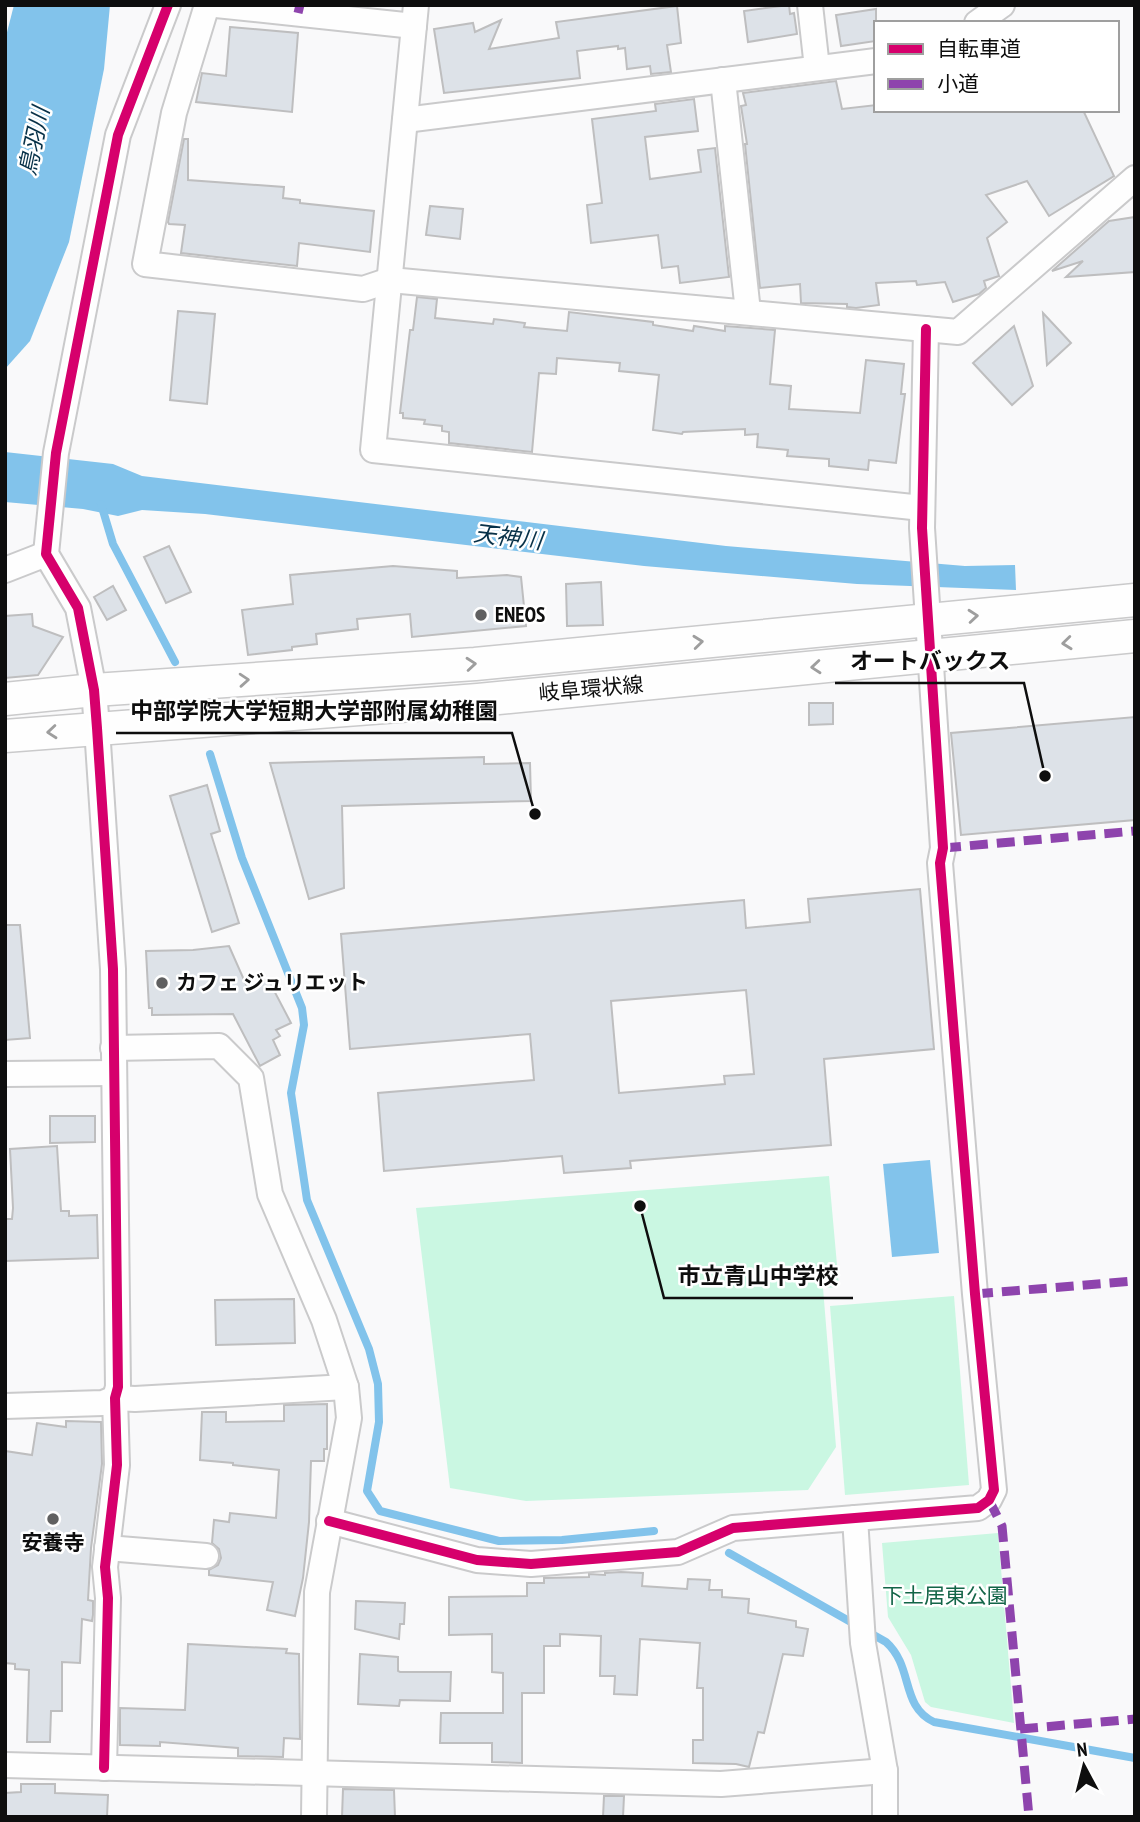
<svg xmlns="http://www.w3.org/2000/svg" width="1140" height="1822" font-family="'PT Sans Narrow','Noto Sans JP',sans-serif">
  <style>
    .green { fill: #caf7e2 }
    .water { fill: #82c3eb }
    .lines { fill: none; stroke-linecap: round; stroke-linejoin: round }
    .stream { stroke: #82c3eb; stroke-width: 8 }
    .building { fill: #dde2e8; stroke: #bebebf; stroke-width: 2; fill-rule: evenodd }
    .minor-casing { stroke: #cacacb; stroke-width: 28 }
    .major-casing { stroke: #cacacb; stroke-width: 35 }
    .minor { stroke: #fefefe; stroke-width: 24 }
    .major { stroke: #fefefe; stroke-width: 32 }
    .quiet { stroke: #8e44ad; stroke-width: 9; stroke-dasharray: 18 9; stroke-linecap: butt }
    .cycleway-casing { stroke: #fff; stroke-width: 15 }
    .cycleway { stroke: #d6006c; stroke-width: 10 }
    .oneway { stroke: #9e9e9e }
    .poi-dot { fill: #606061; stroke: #fff; stroke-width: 2.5 }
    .labels { text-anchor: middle; stroke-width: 5; stroke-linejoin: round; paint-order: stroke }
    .poi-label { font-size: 21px; font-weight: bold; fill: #0e0e0e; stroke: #fff; text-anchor: start }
    .street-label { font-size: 21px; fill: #0e0e0e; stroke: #fff }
    .park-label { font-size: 21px; fill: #136548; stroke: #fff }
    .water-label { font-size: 23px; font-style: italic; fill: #073148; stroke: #fff }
    .leader { fill: none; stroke: #0e0e0e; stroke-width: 2.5 }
    .callout-dot { fill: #0e0e0e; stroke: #fff; stroke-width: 2.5 }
    .callout-label { font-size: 23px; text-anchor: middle; font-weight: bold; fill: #0e0e0e; stroke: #fff; stroke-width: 5; stroke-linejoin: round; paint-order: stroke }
  </style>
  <rect width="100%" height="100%" fill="#f9f9fa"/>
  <g class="green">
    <path d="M829 1176 839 1287 823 1288 836 1447 808 1490 526 1501 450 1488 416 1208Z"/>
    <path d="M954 1296 969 1485 845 1495 830 1306Z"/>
    <path d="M998 1533 1014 1723 931 1707 925 1702 911 1655 888 1617 882 1543Z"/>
  </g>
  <g class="water">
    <path d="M14 5H110L104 69 69 242 30 341 5 369V40Z"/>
    <path d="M5 452 113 464 142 476 726 546 965 566 1015 565 1016 590 857 584 644 566 205 514 142 510 118 516 83 509 5 502Z"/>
    <path d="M930 1160 939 1253 892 1257 883 1164Z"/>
  </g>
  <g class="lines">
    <g class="stream">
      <path d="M101 504 113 544 175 662"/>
      <path d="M210 754 242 858 302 1008 304 1025 291 1093 307 1200 369 1349 378 1384 379 1422 367 1491 380 1511 499 1541 562 1540 654 1531"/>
      <path d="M729 1553 886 1642C914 1667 900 1706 934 1722L1135 1758"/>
    </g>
  </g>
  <g class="building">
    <path d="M789 5 790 14 794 13 797 34 748 42 744 11Z"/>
    <path d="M677 6 681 43 667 45 671 72 651 74 650 66 627 69 625 48 618 49V46L577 51 580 78 444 93 434 29 473 23 475 32 501 20 489 49 559 38 556 22Z"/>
    <path d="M876 9V41L841 46 836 15Z"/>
    <path d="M230 27 298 33 292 112 196 102 202 73 226 76Z"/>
    <path d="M836 81 842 109 876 105V110H1083L1114 176 1049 216 1027 181 986 195 1007 222 987 238 999 276 984 281 986 288 979 294 953 302 945 282 917 285 916 281 876 283 879 305 856 308 847 307V304L801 303 800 284 760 288 745 144H747L741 106 746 105 743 93Z"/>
    <path d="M694 99 698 131 645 137 650 179 701 172 698 150 715 148 729 277 680 283 678 266 662 268 658 235 591 243 587 205 602 203 592 119 656 111 655 104Z"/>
    <path d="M184 139H188V180L284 187 283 198 300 200V203L374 211 370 252 299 243 297 266 181 253 185 225 169 224 168 222Z"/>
    <path d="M430 206 463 209 460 239 426 235Z"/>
    <path d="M1135 217V272L1066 277 1083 261 1052 271 1109 221Z"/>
    <path d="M417 297 437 299 435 318 493 324 494 319 525 323 524 327 567 331 569 312 653 322V325L693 331 694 326 725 331V326L775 330 770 384 791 386 789 409 860 413 866 360 904 364 901 394H905L896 463 869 460 868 470 829 466V459L787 456 788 450 757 447 758 434 745 435V429L683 432 682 434 653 430 659 375 619 371 620 363 557 358 556 374 539 373 532 452 449 443V432L442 431V426L424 424 425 420 403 418V413H400L410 330H413Z"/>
    <path d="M178 311 215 314 207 404 170 400Z"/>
    <path d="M1043 313 1071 343 1047 365Z"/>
    <path d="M1014 326 1033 386 1012 405 973 363Z"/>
    <path d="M169 546 191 592 166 603 144 557Z"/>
    <path d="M393 566 457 571V578L507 575 521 577 526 626 412 637 410 614 357 619 358 629 316 634 317 644 292 647V650L248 655 242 610 293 604 290 575Z"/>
    <path d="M601 582 603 625 567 626 566 584Z"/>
    <path d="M113 586 126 610 107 620 94 597Z"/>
    <path d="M32 614 33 626 63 637 38 675 5 678V616Z"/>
    <path d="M809 703H833V724L809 725Z"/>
    <path d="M1135 717V820L961 835 951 733Z"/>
    <path d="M484 757V764L530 763 531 801 342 806 344 888 309 899 270 763Z"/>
    <path d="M207 785 220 831 211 834 239 923 212 932 170 796Z"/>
    <path d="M920 889 934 1049 824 1059 831 1145 630 1161 631 1168 564 1173 562 1156 384 1171 378 1093 534 1080 530 1034 350 1049 341 934 744 900 746 928 810 922 808 899ZM746 990 754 1074 724 1076 725 1084 619 1093 611 1001Z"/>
    <path d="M5 925H20L30 1038 5 1040Z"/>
    <path d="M229 946 248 989 268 979 291 1023 276 1030 280 1036 273 1040 280 1055 260 1066 233 1014 152 1015V1008H149L146 951 193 950Z"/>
    <path d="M50 1116H95V1142L50 1143Z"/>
    <path d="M57 1146 61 1211H69V1216L97 1215 98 1258 5 1261V1219H12L13 1208 10 1149Z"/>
    <path d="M294 1299 295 1343 216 1345 215 1300Z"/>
    <path d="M327 1404V1449H324V1461H311L309 1522 303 1578 295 1616 267 1610 273 1582 209 1575V1570L218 1565 221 1558 219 1549 212 1543 214 1520 229 1522 230 1513 276 1518 279 1470 233 1465V1463L200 1460 202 1412H226V1422L284 1421V1405Z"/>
    <path d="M66 1421 101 1422 102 1464 91 1548 88 1600 93 1601V1615L92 1621 82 1619 80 1663 62 1662V1711H51L50 1742H27L29 1670 15 1669V1664L5 1663V1451L32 1455 37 1423 66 1427Z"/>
    <path d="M621 1572 643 1573 642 1586 687 1589 688 1579 710 1580 709 1590H722V1597L749 1599 748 1613 796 1621V1627L808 1629 803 1656 783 1654 764 1733 758 1732 749 1767 736 1764 693 1763V1740H703V1688H697L700 1643 640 1639 637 1695 614 1694 615 1676H600L601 1636 560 1634V1646H544V1693H522V1763L492 1762V1743H440L441 1713H503V1673L492 1672V1634L449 1635V1597L527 1596V1583H544V1578L589 1577V1574L605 1575V1573Z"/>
    <path d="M356 1601 405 1603 404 1624H400L399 1639 355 1629Z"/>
    <path d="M188 1644 287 1649 286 1653 299 1654 300 1739 284 1738 283 1757 238 1756V1748L160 1742V1746L120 1745V1708L185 1710Z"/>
    <path d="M360 1654 398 1657V1671L400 1672H451L450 1701 400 1700 399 1706 358 1704Z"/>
    <path d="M21 1784H55V1793L108 1795 107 1817H5V1793L21 1792Z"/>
    <path d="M343 1789 394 1790 395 1817H342Z"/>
    <path d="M604 1796H624L623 1817H603Z"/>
  </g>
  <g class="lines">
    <defs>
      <g id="minor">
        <path d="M207 5 174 113 145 264 363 289 390 280 958 332 1135 178"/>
        <path d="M216 5 414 26"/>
        <path d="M416 5 373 450 922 508"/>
        <path d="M810 5 817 68"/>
        <path d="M977 23 1002 5"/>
        <path d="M723 80 748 312"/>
        <path d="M405 120 876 61"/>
        <path d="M5 570 46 554"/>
        <path d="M113 1048 219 1046 251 1078 270 1194 324 1320 346 1387 349 1418 317 1592 314 1817"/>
        <path d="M5 1074 114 1073"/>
        <path d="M5 1406 103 1403 115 1398 135 1399 346 1387"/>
        <path d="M855 1518 863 1643 885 1771V1817"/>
        <path d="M329 1521 477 1560 531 1564 678 1552 733 1528 978 1508 989 1500 994 1490 975 1294 940 863 943 848 922 528 926 329"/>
        <path d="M107 1548 206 1556"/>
        <path d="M5 1765 721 1784 885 1771"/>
        <path d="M104 1768 108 1598 105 1567 117 1465 115 1398 118 1387 113 969 97 728 94 690 78 608 46 554 56 453 118 135 168 5"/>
      </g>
      <g id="major">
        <path d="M5 699 94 690 475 664 1135 600"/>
        <path d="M5 736 478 700 1135 636"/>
      </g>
    </defs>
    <use href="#minor" class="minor-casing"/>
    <use href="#major" class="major-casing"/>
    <use href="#minor" class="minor"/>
    <use href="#major" class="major"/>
    <g class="quiet">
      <path d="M298 13 300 5"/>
      <path d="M943 848 1135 831"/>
      <path d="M975 1294 1135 1281"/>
      <path d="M989 1500 1002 1526 1029 1817"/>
      <path d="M1020 1729 1135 1719"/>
    </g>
    <defs>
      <g id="cycleway">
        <path d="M329 1521 477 1560 531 1564 678 1552 733 1528 978 1508 989 1500 994 1490 975 1294 940 863 943 848 922 528 926 329"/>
        <path d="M104 1768 108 1598 105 1567 117 1465 115 1398 118 1387 113 969 97 728 94 690 78 608 46 554 56 453 118 135 168 5"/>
      </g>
    </defs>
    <use href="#cycleway" class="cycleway-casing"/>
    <use href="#cycleway" class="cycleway"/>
  </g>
  <defs><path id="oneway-chevron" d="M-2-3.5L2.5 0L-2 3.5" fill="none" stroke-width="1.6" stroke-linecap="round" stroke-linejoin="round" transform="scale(1.75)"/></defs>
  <g class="oneway">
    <use href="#oneway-chevron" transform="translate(973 616) rotate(-5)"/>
    <use href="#oneway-chevron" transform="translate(698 642) rotate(-6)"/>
    <use href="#oneway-chevron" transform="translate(1067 643) rotate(174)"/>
    <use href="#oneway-chevron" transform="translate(471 664) rotate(-5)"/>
    <use href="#oneway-chevron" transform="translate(816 667) rotate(175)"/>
    <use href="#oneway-chevron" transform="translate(244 680) rotate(-4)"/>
    <use href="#oneway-chevron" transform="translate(52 732) rotate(175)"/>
  </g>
  <g class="poi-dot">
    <circle cx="481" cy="615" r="7"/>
    <circle cx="162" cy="983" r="7"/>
    <circle cx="53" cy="1519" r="7"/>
  </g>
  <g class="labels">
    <g class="poi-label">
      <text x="495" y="622">ENEOS</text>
      <text x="176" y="990">カフェ ジュリエット</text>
      <text x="53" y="1550" text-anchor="middle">安養寺</text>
    </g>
    <g class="street-label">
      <text transform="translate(591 689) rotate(-5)" y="7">岐阜環状線</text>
    </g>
    <g class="park-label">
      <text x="945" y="1603">下土居東公園</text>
    </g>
    <g class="water-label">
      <text transform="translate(34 141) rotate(-78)" y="8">鳥羽川</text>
      <text transform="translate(508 537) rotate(7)" y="8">天神川</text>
    </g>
  </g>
  <path class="leader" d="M1045 776L1024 683H835M535 814L512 733H116M640 1206L664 1298H853"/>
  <g class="callout-dot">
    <circle cx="1045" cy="776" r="7"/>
    <circle cx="535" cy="814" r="7"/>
    <circle cx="640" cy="1206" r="7"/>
  </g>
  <g class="callout-label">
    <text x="930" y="669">オートバックス</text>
    <text x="314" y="719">中部学院大学短期大学部附属幼稚園</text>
    <text x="758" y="1284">市立青山中学校</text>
  </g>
  <rect width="1140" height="1822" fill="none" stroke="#0e0e0e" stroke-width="14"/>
  <rect x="874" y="21" width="245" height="91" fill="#ffffff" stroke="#9f9f9f" stroke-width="2"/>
  <rect x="888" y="44" width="35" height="10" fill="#d6006c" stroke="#9f9f9f" stroke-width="2"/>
  <text x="937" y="56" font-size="21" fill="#0e0e0e">自転車道</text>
  <rect x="888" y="79" width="35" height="10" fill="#8e44ad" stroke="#9f9f9f" stroke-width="2"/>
  <text x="937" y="91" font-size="21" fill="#0e0e0e">小道</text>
  <g transform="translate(1084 1766) rotate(353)" stroke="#ffffff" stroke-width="5" paint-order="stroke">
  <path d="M0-5L12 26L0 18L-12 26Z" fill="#0e0e0e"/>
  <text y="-10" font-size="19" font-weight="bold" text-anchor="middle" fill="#0e0e0e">N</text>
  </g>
</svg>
